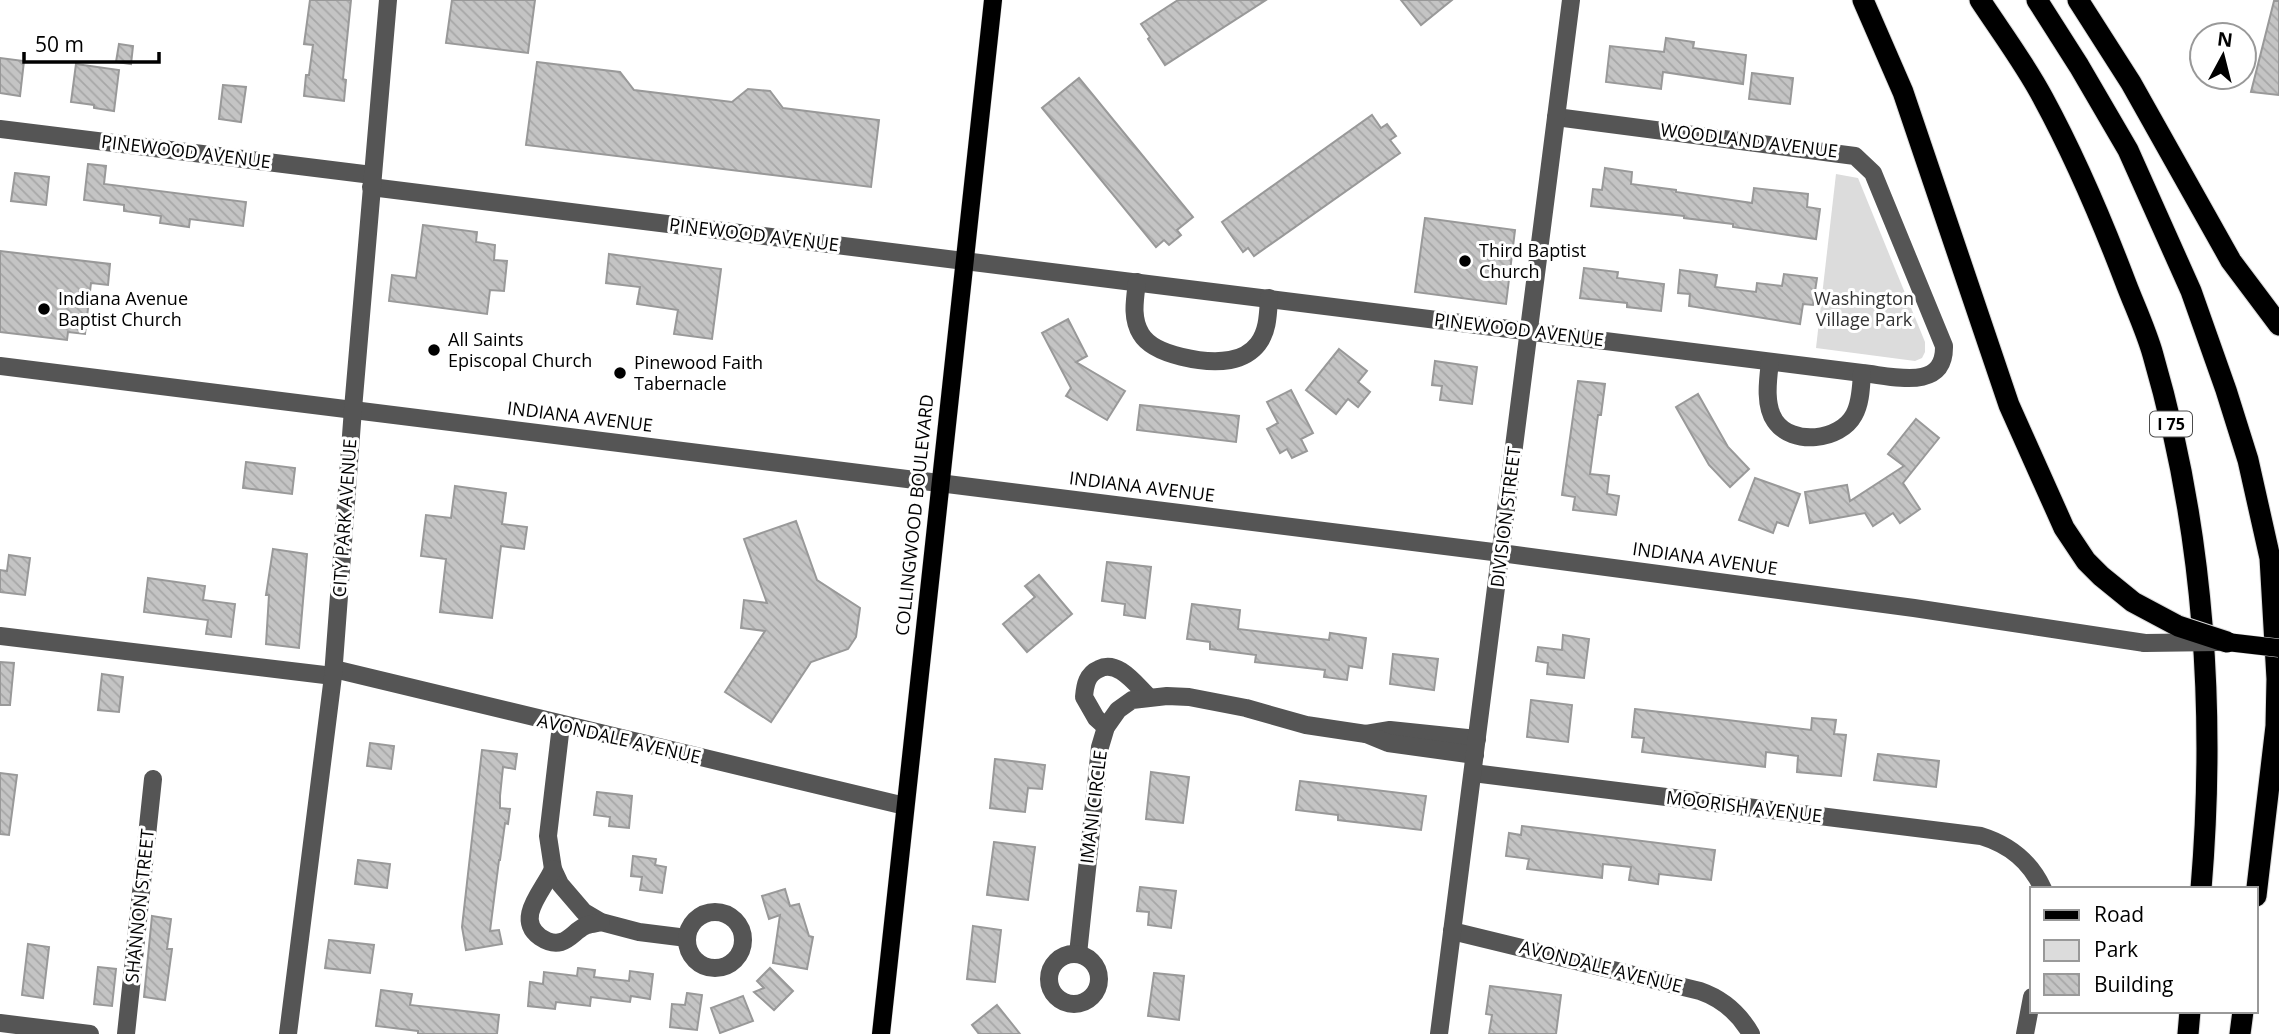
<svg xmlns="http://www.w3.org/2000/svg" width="2279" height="1034" font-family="'Open Sans',sans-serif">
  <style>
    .green { fill: #dcdcdc }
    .building { fill: url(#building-back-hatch); stroke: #999; stroke-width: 2 }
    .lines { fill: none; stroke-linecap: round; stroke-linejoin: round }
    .major-casing { stroke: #dbdbdb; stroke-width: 19 }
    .highway-casing { stroke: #dbdbdb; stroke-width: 23 }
    .minor { stroke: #555; stroke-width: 18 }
    .major { stroke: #000; stroke-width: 18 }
    .highway { stroke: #000; stroke-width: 21 }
    .major-bridge-casing { stroke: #dbdbdb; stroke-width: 19; stroke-linecap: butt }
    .highway-bridge-casing { stroke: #dbdbdb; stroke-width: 23; stroke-linecap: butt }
    .minor-bridge { stroke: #555; stroke-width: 18 }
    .major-bridge { stroke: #000; stroke-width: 18 }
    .highway-bridge { stroke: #000; stroke-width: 21 }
    .poi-dot { fill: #000; stroke: #fff; stroke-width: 2.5 }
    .labels { text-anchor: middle; stroke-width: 6; stroke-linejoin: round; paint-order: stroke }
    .shield { fill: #fff; stroke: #4c4c4c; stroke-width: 2 }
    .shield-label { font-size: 16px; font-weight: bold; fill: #000 }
    .street-label { font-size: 18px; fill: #000; stroke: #fff }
    .poi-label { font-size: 18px; fill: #000; stroke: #fff; text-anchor: start }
    .park-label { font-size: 18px; fill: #333; stroke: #fff }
  </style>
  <defs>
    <pattern id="building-back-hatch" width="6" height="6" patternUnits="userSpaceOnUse" patternTransform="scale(1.75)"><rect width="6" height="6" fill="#c4c4c4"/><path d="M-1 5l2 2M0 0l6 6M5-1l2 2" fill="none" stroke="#a7a7a7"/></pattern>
  </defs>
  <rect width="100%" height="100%" fill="#fff"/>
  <path class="green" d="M1836 174 1858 178 1925 342V352L1922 358 1915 361 1816 348Z"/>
  <g class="building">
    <path d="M310 0H351L343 79 346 80 344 101 304 96 306 75H309L313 45 304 44Z"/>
    <path d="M452 0H535L528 53 446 43Z"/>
    <path d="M1178 0H1266L1165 65 1148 39 1150 37 1141 24Z"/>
    <path d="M1401 0H1452L1421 25Z"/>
    <path d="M2274 1H2279V95L2251 92Z"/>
    <path d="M1666 38 1694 42 1693 48 1746 55 1743 84 1663 72 1661 89 1606 82 1610 46 1664 52Z"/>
    <path d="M119 44 133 46 131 64 116 62Z"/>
    <path d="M0 58 24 61 20 96 0 93Z"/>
    <path d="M537 62 620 72 634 90 732 102 748 89 770 91 783 108 879 120 871 187 526 145Z"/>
    <path d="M76 64 119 70 114 111 94 108V105L71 102Z"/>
    <path d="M1752 73 1793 78 1790 104 1749 99Z"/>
    <path d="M1079 78 1193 217 1177 230 1181 235 1169 245 1164 240 1156 247 1042 108Z"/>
    <path d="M223 85 246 87 241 122 219 119Z"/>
    <path d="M1372 115 1381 128 1387 124 1396 136 1390 140 1400 153 1254 256 1248 248 1243 252 1222 222Z"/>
    <path d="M88 164 106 166 104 184 246 202 243 226 190 219 189 227 160 223 161 216 124 211V205L84 200Z"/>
    <path d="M1605 168 1632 172 1631 184 1676 190V192L1718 198 1752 203 1754 188 1808 194 1807 207 1820 209 1816 239 1733 227V224L1684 218V216L1591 206 1593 189 1602 190Z"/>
    <path d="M15 173 49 177 46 205 11 201Z"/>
    <path d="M1425 218 1515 230 1506 304 1415 292Z"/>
    <path d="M423 225 477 232 476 242 495 245 494 260 507 261 504 291 490 290 487 314 389 301 392 275 416 278Z"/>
    <path d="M0 251 110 264 108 285 91 283 85 334 68 332 67 340 0 332Z"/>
    <path d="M609 254 721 269 712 339 674 334 678 310 637 304 640 287 606 283Z"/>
    <path d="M1584 268 1618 272 1617 278 1664 284 1661 311 1627 307V303L1580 298Z"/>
    <path d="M1680 270 1717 275 1715 287 1756 292 1757 283 1782 286 1784 274 1817 278 1813 305 1803 304 1800 324 1689 306 1690 294 1678 293Z"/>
    <path d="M1068 319 1087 356 1076 362 1125 391 1107 420 1066 396 1071 388 1042 333Z"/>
    <path d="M1339 349 1367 371 1358 382 1370 392 1358 407 1348 399 1336 414 1306 390Z"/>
    <path d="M1435 361 1477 367 1472 404 1440 400 1442 386 1432 385Z"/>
    <path d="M1578 381 1605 384 1601 415H1598L1590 474 1609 476 1607 494 1619 496 1616 515 1573 510 1575 497 1562 495Z"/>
    <path d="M1291 390 1313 433 1301 439 1307 451 1292 458 1287 449 1280 453 1267 429 1278 423 1267 402Z"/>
    <path d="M1698 394 1728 447 1749 469 1730 487 1709 465 1676 407Z"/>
    <path d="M1140 405 1239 416 1236 442 1137 430Z"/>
    <path d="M1916 419 1939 438 1903 483 1920 509 1900 523 1893 513 1873 526 1865 513 1810 523 1805 492 1847 485 1850 501 1904 466 1888 454Z"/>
    <path d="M246 462 295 468 292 494 243 488Z"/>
    <path d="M1755 478 1800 494 1788 526 1777 522 1773 533 1739 520Z"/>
    <path d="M455 486 506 493 502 524 527 527 524 549 501 546 492 618 440 612 446 559 421 556 426 515 451 518Z"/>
    <path d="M796 521 817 580 860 608 856 637 848 649 811 662 771 722 725 692 765 631 741 628 744 600 767 603 744 539Z"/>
    <path d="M273 549 307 554 299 648 266 644 269 595H266Z"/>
    <path d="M9 555 30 558 25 595 0 592V570L7 571Z"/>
    <path d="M1107 562 1151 567 1145 618 1124 615 1125 604 1102 601Z"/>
    <path d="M1039 575 1072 614 1027 652 1003 624 1035 597 1025 586Z"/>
    <path d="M148 578 205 586 203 600 235 604 231 637 206 634 208 620 144 612Z"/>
    <path d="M1192 604 1240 610 1238 629 1329 640 1330 633 1366 638 1362 668 1349 666 1347 680 1324 677 1325 670 1255 662 1256 655 1210 649V642L1187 639Z"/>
    <path d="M1563 635 1589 639 1584 678 1547 674 1548 663 1536 661 1538 647 1562 650Z"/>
    <path d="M1393 654 1438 659 1434 690 1390 684Z"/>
    <path d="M0 662 14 663 10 705H0Z"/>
    <path d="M102 674 123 677 119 712 98 710Z"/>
    <path d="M1531 700 1572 705 1568 742 1527 737Z"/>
    <path d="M1635 709 1811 730 1812 718 1836 720 1834 734 1846 735 1841 776 1797 772 1798 756 1766 752 1765 767 1642 752 1644 738 1632 737Z"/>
    <path d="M370 743 394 746 391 769 367 766Z"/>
    <path d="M482 750 517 754 515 769 503 767 500 796V808L510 809 508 824 505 823 500 860H499L490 931 499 930 502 944 466 950 462 927Z"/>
    <path d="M1878 754 1939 761 1936 787 1874 780Z"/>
    <path d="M995 759 1045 765 1042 789 1028 788 1025 812 990 808Z"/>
    <path d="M1151 772 1189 777 1183 823 1146 819Z"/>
    <path d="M0 773 17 775 9 835 0 834Z"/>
    <path d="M1300 781 1426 796 1421 830 1338 820V815L1296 810Z"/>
    <path d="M597 792 632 796 629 828 609 826 610 817 594 815Z"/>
    <path d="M1522 826 1715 850 1711 880 1659 874 1658 884 1629 880 1631 867 1603 864 1602 878 1527 869 1529 859 1506 856 1509 833 1521 835Z"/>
    <path d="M994 842 1035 847 1028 900 987 895Z"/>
    <path d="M633 856 656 859 655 865 666 867 662 893 640 890 642 877 631 876Z"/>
    <path d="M358 860 390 864 387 888 355 884Z"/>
    <path d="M1140 887 1176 891 1171 928 1148 925 1149 912 1137 911Z"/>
    <path d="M785 889 790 906 799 904 809 936 813 937 807 969 773 963 780 915 769 919 762 896Z"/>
    <path d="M152 916 171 919 167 949H172L165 1000 144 997Z"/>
    <path d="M973 926 1001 930 995 982 967 979Z"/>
    <path d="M329 940 374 945 370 973 325 968Z"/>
    <path d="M28 944 49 947 43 998 22 995Z"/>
    <path d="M98 967 116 969 112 1006 94 1004Z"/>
    <path d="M578 968 595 970 594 977 629 981 630 971 653 974 650 999 631 996 630 1002 591 997 590 1006 556 1002 555 1009 528 1006 530 982 543 984 544 972 577 976Z"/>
    <path d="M770 968 793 991 774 1010 754 992 764 988 757 981Z"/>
    <path d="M1154 973 1184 976 1179 1020 1148 1016Z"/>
    <path d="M1490 986 1561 995 1556 1034H1489L1492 1015 1486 1014Z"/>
    <path d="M381 990 412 994 410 1005 499 1015 497 1034H418V1031L376 1026Z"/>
    <path d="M687 993 702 995 697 1030 670 1027 672 1004 685 1005Z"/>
    <path d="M743 996 753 1021 720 1033 711 1008Z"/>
    <path d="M997 1005 1020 1034H979L972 1025Z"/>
  </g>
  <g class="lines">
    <defs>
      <path id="major" d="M881 1034 993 0"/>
      <g id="highway">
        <path d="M1863 0 1903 92 2009 405 2064 528 2086 561 2101 576 2133 602 2178 626"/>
        <path d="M1980 0C2001 32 2025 64 2043 98 2075 157 2101 218 2125 281 2134 305 2146 330 2153 355 2203 527 2216 710 2201 889"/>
        <path d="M2037 0 2079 66 2128 150 2191 291 2226 390 2248 460 2270 558 2277 679 2276 726 2256 896"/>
        <path d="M2078 0 2131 83 2231 261 2279 325"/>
        <path d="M2188 1034 2190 1011"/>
        <path d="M2240 1034 2243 1011"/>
      </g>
    </defs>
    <use href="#major" class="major-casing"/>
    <use href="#highway" class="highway-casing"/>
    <g class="minor">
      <path d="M0 129 372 175"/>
      <path d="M371 187 1862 373C1893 376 1945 392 1944 346L1873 173 1855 156 1556 117"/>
      <path d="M1137 282C1135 299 1131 318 1141 334 1154 356 1206 364 1230 360 1241 358 1251 353 1258 344 1268 331 1268 314 1269 298"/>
      <path d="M1770 362C1768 379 1764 405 1775 421 1792 446 1840 441 1854 415 1861 403 1861 386 1862 373"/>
      <path d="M0 366 1501 553 1914 608 2145 643"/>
      <path d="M0 636 333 676"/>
      <path d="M334 669 905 806"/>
      <path d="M561 725 548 836 553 869 560 884 584 912 601 922 639 932 687 938"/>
      <path d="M1106 727 1096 718 1084 697C1085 685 1087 674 1099 669 1118 659 1136 685 1149 697"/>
      <path d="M1366 734 1390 730 1477 739"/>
      <path d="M1473 773 1981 836C2010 845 2030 861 2043 889"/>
      <path d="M553 869C544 890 514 918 540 937 546 941 554 944 561 942 571 939 576 930 585 926 589 924 596 924 601 922"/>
      <circle cx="715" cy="940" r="28"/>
      <path d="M1452 931 1700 991C1723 999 1739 1013 1751 1034"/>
      <path d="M1078 954 1100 747 1106 727 1118 710 1132 700 1167 696 1189 697 1246 708 1306 725 1366 734 1388 743 1475 755"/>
      <circle cx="1074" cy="979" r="25"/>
      <path d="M0 1023 90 1034"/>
      <path d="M126 1034 153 779"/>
      <path d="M288 1034 333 676 353 409 388 0"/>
      <path d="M1439 1034 1571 0"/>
      <path d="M2025 1034 2032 997"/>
    </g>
    <use href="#major" class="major"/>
    <use href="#highway" class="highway"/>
    <defs>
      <path id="major-bridge" d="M2227 642 2279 648"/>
      <path id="highway-bridge" d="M2178 626 2227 642"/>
    </defs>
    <use href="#major-bridge" class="major-bridge-casing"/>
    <use href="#highway-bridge" class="highway-bridge-casing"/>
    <path class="minor-bridge" d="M2145 643 2218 642"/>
    <use href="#major-bridge" class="major-bridge"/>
    <use href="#highway-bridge" class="highway-bridge"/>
  </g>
  <g class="poi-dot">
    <circle cx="1465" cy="261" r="7"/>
    <circle cx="44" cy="309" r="7"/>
    <circle cx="434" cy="350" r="7"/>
    <circle cx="620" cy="373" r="7"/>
  </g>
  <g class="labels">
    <rect class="shield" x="2150" y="411.5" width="42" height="25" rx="5"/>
    <g class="shield-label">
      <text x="2171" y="430">I 75</text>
    </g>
    <g class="street-label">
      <text transform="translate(1749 141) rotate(7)" y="6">WOODLAND AVENUE</text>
      <text transform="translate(186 152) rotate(7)" y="6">PINEWOOD AVENUE</text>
      <text transform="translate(754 235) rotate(7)" y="6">PINEWOOD AVENUE</text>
      <text transform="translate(1519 330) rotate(7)" y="6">PINEWOOD AVENUE</text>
      <text transform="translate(580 417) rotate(7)" y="6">INDIANA AVENUE</text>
      <text transform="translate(1142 487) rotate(7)" y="6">INDIANA AVENUE</text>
      <text transform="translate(915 515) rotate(-84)" y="6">COLLINGWOOD BOULEVARD</text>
      <text transform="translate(1506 517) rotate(-83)" y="6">DIVISION STREET</text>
      <text transform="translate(345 518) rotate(-86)" y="6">CITY PARK AVENUE</text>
      <text transform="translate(1705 559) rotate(8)" y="6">INDIANA AVENUE</text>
      <text transform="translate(619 739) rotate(13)" y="6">AVONDALE AVENUE</text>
      <text transform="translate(1094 807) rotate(-83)" y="6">IMANI CIRCLE</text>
      <text transform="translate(1744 807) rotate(7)" y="6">MOORISH AVENUE</text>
      <text transform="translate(140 906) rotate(-84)" y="6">SHANNON STREET</text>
      <text transform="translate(1601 967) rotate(14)" y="6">AVONDALE AVENUE</text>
    </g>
    <g class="poi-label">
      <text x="1479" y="257">Third Baptist<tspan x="1479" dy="21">Church</tspan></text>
      <text x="58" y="305">Indiana Avenue<tspan x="58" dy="21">Baptist Church</tspan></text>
      <text x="448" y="346">All Saints<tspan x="448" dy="21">Episcopal Church</tspan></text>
      <text x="634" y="369">Pinewood Faith<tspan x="634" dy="21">Tabernacle</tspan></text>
    </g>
    <g class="park-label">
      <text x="1864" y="305">Washington<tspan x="1864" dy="21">Village Park</tspan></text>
    </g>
  </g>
  <rect x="2030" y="887" width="228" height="126" fill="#ffffff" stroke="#999999" stroke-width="2"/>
  <rect x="2044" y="910" width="35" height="10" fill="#000000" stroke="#999999" stroke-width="2"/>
  <text x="2094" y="922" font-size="21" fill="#000000">Road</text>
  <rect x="2044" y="940" width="35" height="21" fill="#dcdcdc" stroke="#999999" stroke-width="2"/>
  <text x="2094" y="957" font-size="21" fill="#000000">Park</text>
  <rect x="2044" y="974" width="35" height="21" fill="url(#building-back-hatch)" stroke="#999999" stroke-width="2"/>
  <text x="2094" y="992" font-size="21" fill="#000000">Building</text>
  <g transform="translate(2223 56) rotate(7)"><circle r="33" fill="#ffffff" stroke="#999999" stroke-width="2"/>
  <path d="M0-5L12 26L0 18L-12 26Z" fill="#000000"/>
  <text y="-10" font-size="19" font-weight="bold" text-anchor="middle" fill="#000000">N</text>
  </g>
  <path d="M24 52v10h135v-10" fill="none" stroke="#000000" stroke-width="3.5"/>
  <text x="35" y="52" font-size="21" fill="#000000" stroke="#ffffff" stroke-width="5" paint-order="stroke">50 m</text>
</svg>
